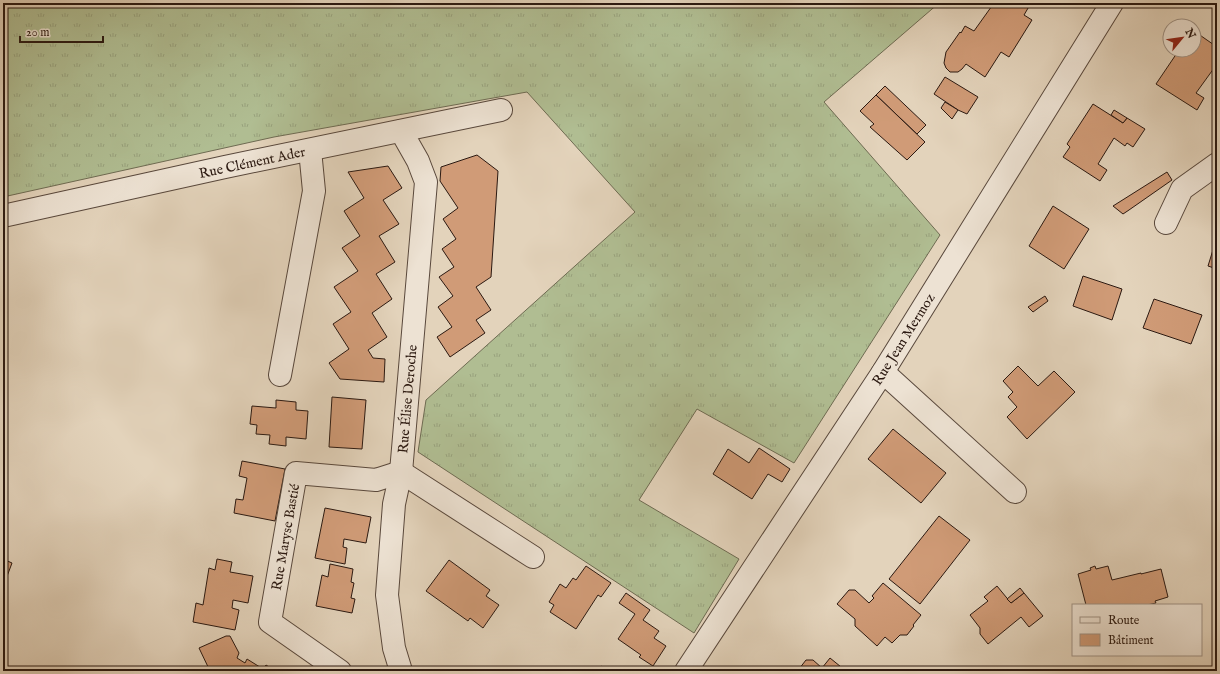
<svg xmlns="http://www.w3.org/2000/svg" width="1220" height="674" font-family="'IM FELL English',serif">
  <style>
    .grass { fill: url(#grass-tufts); stroke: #6e6b52 }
    .building { fill: #d09b77; stroke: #2b1911 }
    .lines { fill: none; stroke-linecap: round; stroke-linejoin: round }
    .minor-casing { stroke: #59483c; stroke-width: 24 }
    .minor { stroke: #ede2d3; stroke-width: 22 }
    .labels { text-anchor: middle; stroke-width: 3.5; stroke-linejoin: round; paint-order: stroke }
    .street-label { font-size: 14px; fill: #2b1911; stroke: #ede2d3 }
  </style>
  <defs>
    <pattern id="grass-tufts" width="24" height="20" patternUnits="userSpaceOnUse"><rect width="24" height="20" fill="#b0bd92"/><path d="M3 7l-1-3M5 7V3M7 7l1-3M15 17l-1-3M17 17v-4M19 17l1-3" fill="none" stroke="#98a27d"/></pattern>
  </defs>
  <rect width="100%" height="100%" fill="#e3d3bb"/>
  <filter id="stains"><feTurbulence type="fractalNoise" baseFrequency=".005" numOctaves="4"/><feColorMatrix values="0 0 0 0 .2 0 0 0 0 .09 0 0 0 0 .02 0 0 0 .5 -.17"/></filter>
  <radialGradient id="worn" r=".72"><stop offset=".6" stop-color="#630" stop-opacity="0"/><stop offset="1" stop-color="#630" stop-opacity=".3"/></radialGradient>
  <path class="grass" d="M3 3H939L824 102 940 235 794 463 697 409 639 500 739 559 694 633 418 452 426 400 635 212 527 92 274 137 3 197Z"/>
  <g class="building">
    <path d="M994 3H1031L1024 15 1032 20 1009 57 1001 52 985 77 966 64 962 69 958 72H950L946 68 944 63 946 52 960 32 961 33 965 26 974 31Z"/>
    <path d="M1194 31 1217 47V64L1196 93 1204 98 1197 110 1156 84 1179 50H1194Z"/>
    <path d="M945 77 978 97 967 114 958 110 934 94Z"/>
    <path d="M885 86 926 125 917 134 876 95Z"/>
    <path d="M876 95 925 142 907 160 870 127 874 124 860 111Z"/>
    <path d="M945 102 958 110 952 119 941 108Z"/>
    <path d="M1093 104 1123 123 1127 118 1145 129 1133 147 1127 143 1125 146 1114 138 1098 164 1107 170 1100 181 1063 157 1070 147 1067 144Z"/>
    <path d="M1114 110 1127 118 1123 123 1111 115Z"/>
    <path d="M477 155 498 171 491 277 476 287 491 310 476 320 485 333 450 357 437 337 452 327 438 307 453 296 439 277 454 267 442 249 456 239 443 219 458 208 440 181 441 167Z"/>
    <path d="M388 166 402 188 383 200 399 224 379 236 395 262 376 274 392 299 372 313 387 337 368 350 373 358 385 359 384 382 340 379 329 363 349 349 333 324 351 312 334 287 358 271 342 248 360 236 344 211 364 198 348 172Z"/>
    <path d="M1167 172 1172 180 1129 210 1123 214 1113 206Z"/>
    <path d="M1053 206 1089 229 1064 269 1029 246Z"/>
    <path d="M1217 237V269L1208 266Z"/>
    <path d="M1083 276 1122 289 1112 320 1073 306Z"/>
    <path d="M1045 296 1048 301 1033 312 1028 307Z"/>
    <path d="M1154 299 1202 315 1191 344 1143 328Z"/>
    <path d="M1018 366 1038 386 1054 371 1075 392 1027 439 1007 417 1017 407 1008 397 1013 392 1003 381Z"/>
    <path d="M332 397 366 400 362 449 329 447Z"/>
    <path d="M276 400 296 402V410L308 411 306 439 286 437V446L269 444 270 435 256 434 257 425 250 424 252 406 276 408Z"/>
    <path d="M893 429 946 473 921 503 868 459Z"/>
    <path d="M759 448 790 469 782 482 768 474 752 499 713 474 728 449 749 463Z"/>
    <path d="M242 461 285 469 275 521 234 513 236 499 243 500 247 478 239 476Z"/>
    <path d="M325 508 371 517 366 543 344 539 343 547 347 548 345 564 315 558Z"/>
    <path d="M939 516 970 540 920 604 889 579Z"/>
    <path d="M3 559 12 563 3 587Z"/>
    <path d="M217 559 232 562 230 572 253 576 248 603 233 600 232 608 239 610 235 630 193 622 196 603 203 605 209 568 215 570Z"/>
    <path d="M449 560 490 590 486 596 499 605 483 628 470 618 468 621 426 591Z"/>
    <path d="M330 564 353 569 351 582 354 583 351 598 355 599 352 613 316 606 322 575 328 577Z"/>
    <path d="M586 566 611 583 601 597 598 595 576 629 550 612 554 605 549 602 560 584 566 588 573 578 576 580Z"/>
    <path d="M1095 566 1096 569 1108 566 1112 580 1141 573V574L1161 569 1168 597 1155 601 1156 603 1147 605H1086L1078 574 1091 570 1090 568Z"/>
    <path d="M883 583 921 615 913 625 914 626 907 635H900L892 643 885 637 877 646 855 626V619L837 604 849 590H855L869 603 874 598 872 596Z"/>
    <path d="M997 586 1011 603 1024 593 1043 616 1029 627 1021 617 988 644 980 634V628L970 615 988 601 984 597Z"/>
    <path d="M1020 588 1024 593 1011 603 1007 599Z"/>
    <path d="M626 593 650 610 643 620 659 631 654 638 666 646 653 666 639 657 641 655 618 639 635 614 619 603Z"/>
    <path d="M226 636H230L239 653 237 658 245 663 247 659 263 669 266 665 275 671H210L199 648Z"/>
    <path d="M830 658 846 671H792L796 667 799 669 806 660H813L822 668Z"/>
    <path d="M601 666 608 671H597Z"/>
  </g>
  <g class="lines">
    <defs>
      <g id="minor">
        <path d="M3 216 225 167 501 110"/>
        <path d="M1166 223 1182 189 1217 164"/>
        <path d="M883 372 1015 492"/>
        <path d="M280 375 314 191 310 150"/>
        <path d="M340 671 270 622 296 473 376 480 401 472 533 557"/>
        <path d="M401 671 394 648 387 595 394 504 401 472 426 182 418 161 401 131"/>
        <path d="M686 671 883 372 1112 3"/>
      </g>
    </defs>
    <use href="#minor" class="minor-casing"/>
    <use href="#minor" class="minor"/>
  </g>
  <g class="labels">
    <g class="street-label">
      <text transform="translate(252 162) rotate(-12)" y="5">Rue Clément Ader</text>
      <text transform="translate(903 339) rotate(-58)" y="5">Rue Jean Mermoz</text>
      <text transform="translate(407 399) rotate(-85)" y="5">Rue Élise Deroche</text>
      <text transform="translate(285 537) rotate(-80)" y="5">Rue Maryse Bastié</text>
    </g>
  </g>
  <rect width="1220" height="674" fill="none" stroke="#e3d3bb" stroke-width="16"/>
  <rect x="4" y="4" width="1212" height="666" fill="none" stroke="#2b1911" stroke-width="2"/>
  <rect x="8" y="8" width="1204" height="658" fill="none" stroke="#2b1911"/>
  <rect x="1072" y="604" width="130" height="52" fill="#ede2d3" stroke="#9f9285"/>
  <rect x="1080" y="617" width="20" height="6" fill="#ede2d3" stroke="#9f9285"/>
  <text x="1108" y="624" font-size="12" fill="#2b1911">Route</text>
  <rect x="1080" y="634" width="20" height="12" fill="#d09b77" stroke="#9f9285"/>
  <text x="1108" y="644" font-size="12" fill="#2b1911">Bâtiment</text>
  <g transform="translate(1182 38) rotate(61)"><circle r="19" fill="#ede2d3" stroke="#9f9285"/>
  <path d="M0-3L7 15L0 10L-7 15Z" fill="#8f2418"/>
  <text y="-6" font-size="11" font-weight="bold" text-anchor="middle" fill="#2b1911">N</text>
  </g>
  <path d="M20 36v6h83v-6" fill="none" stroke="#2b1911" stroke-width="2"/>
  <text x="26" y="36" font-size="12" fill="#2b1911" stroke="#ede2d3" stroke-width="3" paint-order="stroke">20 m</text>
  <rect width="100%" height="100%" filter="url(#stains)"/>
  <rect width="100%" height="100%" fill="url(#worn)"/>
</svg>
